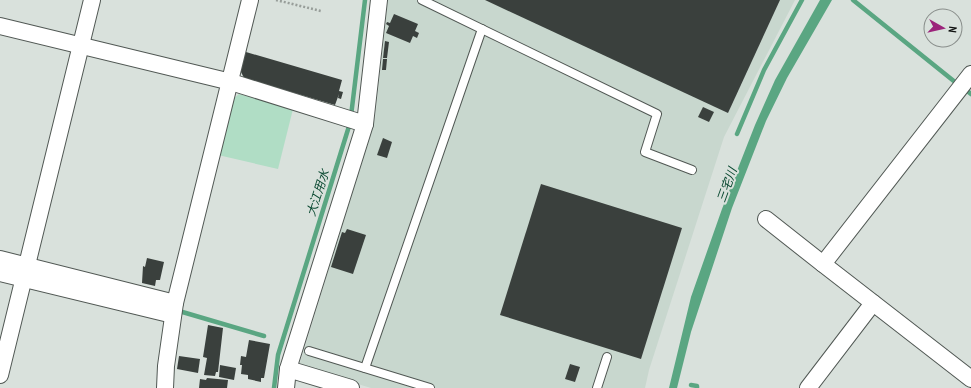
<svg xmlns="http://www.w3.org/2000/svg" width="971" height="388" font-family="'PT Sans Narrow','Noto Sans JP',sans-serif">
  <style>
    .built { fill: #c8d7ce }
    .green { fill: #b0ddc5 }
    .water { fill: #5aa682 }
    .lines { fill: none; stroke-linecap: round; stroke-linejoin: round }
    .stream { stroke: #5aa682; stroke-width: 4.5 }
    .building { fill: #3a403d }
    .service-casing { stroke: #515854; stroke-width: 10 }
    .minor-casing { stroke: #515854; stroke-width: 18 }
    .path { stroke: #989e9a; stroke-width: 2.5; stroke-dasharray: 2 2; stroke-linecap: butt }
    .service { stroke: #fff; stroke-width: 8 }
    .minor { stroke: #fff; stroke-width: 16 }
    .labels { text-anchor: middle; stroke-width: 4; stroke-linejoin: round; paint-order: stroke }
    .water-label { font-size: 12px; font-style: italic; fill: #0a4931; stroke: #d9e1dc }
  </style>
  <rect width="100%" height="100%" fill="#d9e1dc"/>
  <path class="built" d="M388 0H795L724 137 649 370 645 388H371L299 366 375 119Z"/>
  <path class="green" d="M239 94 293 109 278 169 218 155 233 99Z"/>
  <path class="water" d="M820 0H832L787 78 766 121 732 208 691 332 677 388H669L691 297 722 209 755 125 775 80Z"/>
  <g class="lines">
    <g class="stream">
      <path d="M853 0 955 82"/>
      <path d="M966 90 971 94"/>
      <path d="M351 116 365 0"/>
      <path d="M737 134 764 70 802 0"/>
      <path d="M179 311 264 336"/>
      <path d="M691 385 697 386V388"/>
      <path d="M274 388 278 355 350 123"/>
    </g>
  </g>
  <g class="building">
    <path d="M485 0H780L728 113Z"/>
    <path d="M394 14 418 24 415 31 419 33 417 38 413 36 410 43 386 33 389 26 386 24 387 22 390 23Z"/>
    <path d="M385 41 389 42 387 58H383Z"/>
    <path d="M246 52 342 80 339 91 343 92 341 99 338 98 339 94 335 105 244 78 240 70Z"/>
    <path d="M383 59H387L386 70H382Z"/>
    <path d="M703 107 714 112 709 122 698 117Z"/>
    <path d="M383 138 392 142 387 158 377 155Z"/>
    <path d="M541 184 682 228 641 359 500 315Z"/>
    <path d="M347 229 366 235 353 274 331 267 342 232 345 233Z"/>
    <path d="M147 258 164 262 160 280H156L155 286 142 283 143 266 145 267Z"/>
    <path d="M208 325 223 328 218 372H216L215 376 204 375 207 358 203 357Z"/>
    <path d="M249 340 270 344 264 378H261V382L248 379V375L241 374 242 365H240L241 356 246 357Z"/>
    <path d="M179 356 200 359 198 373 177 369Z"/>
    <path d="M570 364 580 367 575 382 565 379Z"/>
    <path d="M220 365 236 368 234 380 219 377Z"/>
    <path d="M207 378 228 380 227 388H199L200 379 206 380Z"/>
  </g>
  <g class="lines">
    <defs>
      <g id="service">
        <path d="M422 0 657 114 645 152 692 170"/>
        <path d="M309 351 430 388"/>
        <path d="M365 368 482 29"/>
        <path d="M597 388 607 357"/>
      </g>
      <g id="minor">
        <path d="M0 26 231 82 365 124"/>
        <path d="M971 74 823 264 971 379"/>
        <path d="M766 219 823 264"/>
        <path d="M0 259 175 303"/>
        <path d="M0 273 173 315"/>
        <path d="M288 369 351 388"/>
        <path d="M0 375 92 0"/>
        <path d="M165 388 166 366 175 303 250 0"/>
        <path d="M286 388 288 369 365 124 379 0"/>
        <path d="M808 388 873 303"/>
      </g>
    </defs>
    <use href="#service" class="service-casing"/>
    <use href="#minor" class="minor-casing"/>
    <path class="path" d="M276 0 321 11"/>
    <use href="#service" class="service"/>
    <use href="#minor" class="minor"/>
  </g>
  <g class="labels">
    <g class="water-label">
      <text transform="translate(727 185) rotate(-70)" y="4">三宅川</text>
      <text transform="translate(318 193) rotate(-72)" y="4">大江用水</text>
    </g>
  </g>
  <g transform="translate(943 28) rotate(98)"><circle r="19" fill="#d9e1dc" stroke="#898e8b"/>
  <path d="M0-3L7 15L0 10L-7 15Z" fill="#9c237b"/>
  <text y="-6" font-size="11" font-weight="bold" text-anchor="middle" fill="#101211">N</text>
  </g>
</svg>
